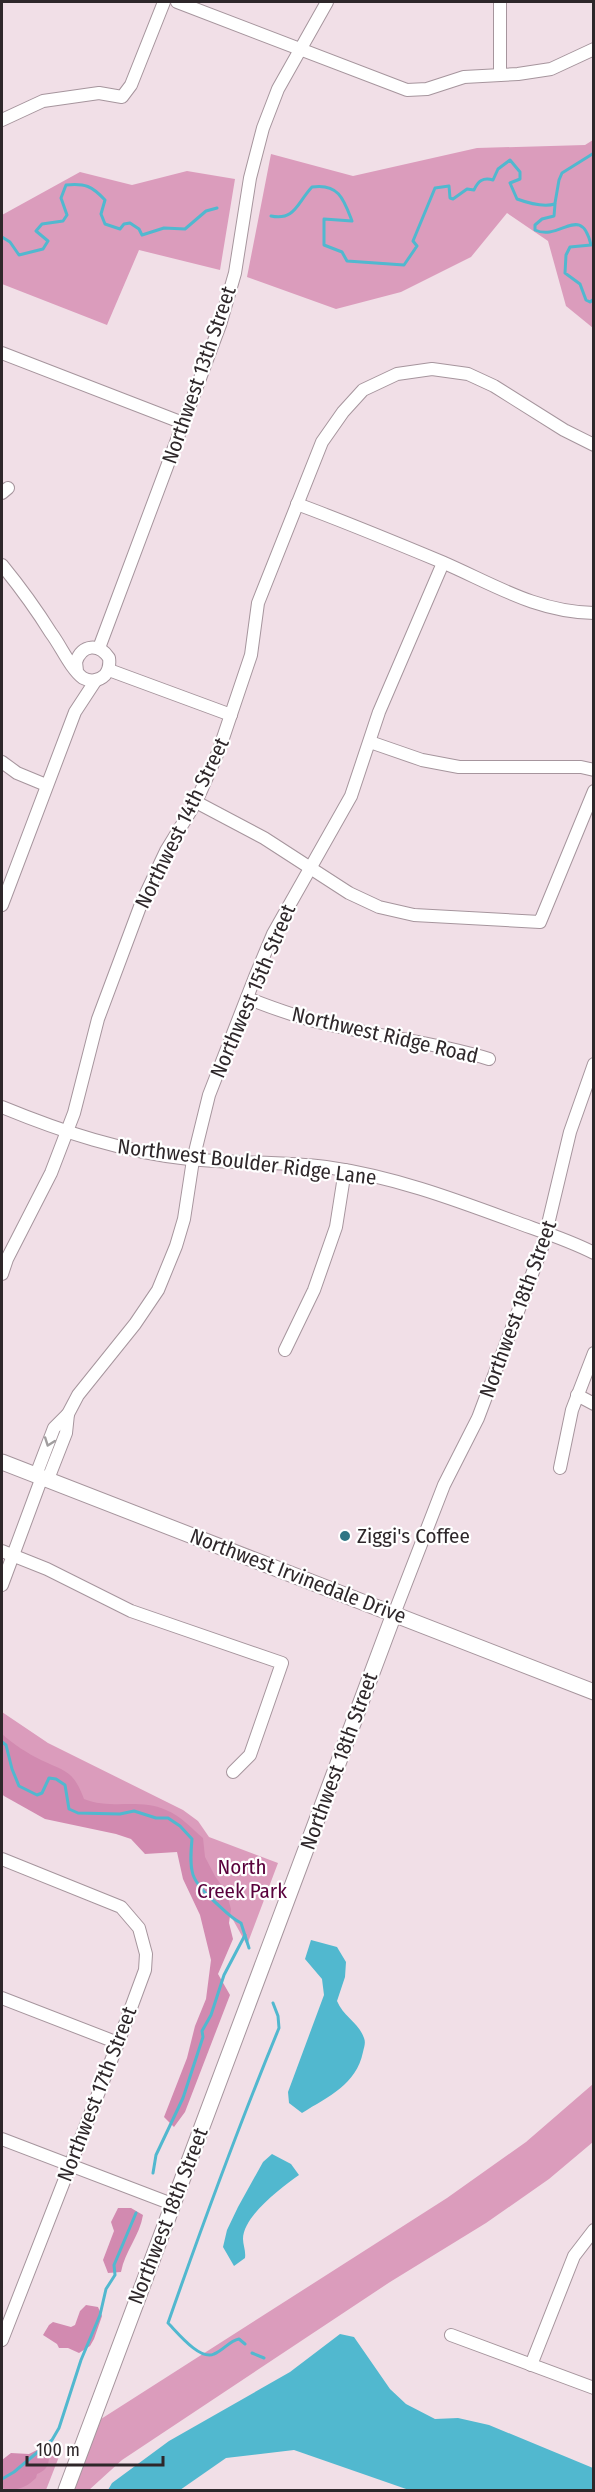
<svg xmlns="http://www.w3.org/2000/svg" width="595" height="2492" font-family="'Fira Sans Condensed',sans-serif">
  <style>
    .green { fill: #db9cbc }
    .forest { fill: #d28ab0 }
    .water { fill: #51b8cf }
    .lines { fill: none; stroke-linecap: round; stroke-linejoin: round }
    .stream { stroke: #51b8cf; stroke-width: 3 }
    .minor-casing { stroke: #a6959d; stroke-width: 14 }
    .major-casing { stroke: #a6959d; stroke-width: 17 }
    .minor { stroke: #fff; stroke-width: 12 }
    .major { stroke: #fff; stroke-width: 15 }
    .oneway { stroke: #a19e9f }
    .poi-dot { fill: #307584; stroke: #fff; stroke-width: 2 }
    .labels { text-anchor: middle; stroke-width: 4.5; stroke-linejoin: round; paint-order: stroke }
    .street-label { font-size: 21px; fill: #2e272a; stroke: #fff }
    .poi-label { font-size: 21px; fill: #2e272a; stroke: #fff; text-anchor: start }
    .park-label { font-size: 21px; fill: #59003c; stroke: #fff }
  </style>
  <rect width="100%" height="100%" fill="#f1dfe7"/>
  <g class="green">
    <path d="M593 140V328L566 306 548 241 507 213 471 257 401 292 336 309 247 277 271 154 353 176 477 148 585 145Z"/>
    <path d="M187 171 235 179 220 270 139 250 107 325 2 284V215L80 172 132 185Z"/>
    <path d="M2 1712 48 1743 183 1810 198 1821 209 1837 278 1863 247 1945 187 1837 97 1810 2 1747Z"/>
    <path d="M593 2084V2142L549 2179 486 2223 390 2282 122 2460 89 2490H73L101 2419 447 2198 526 2142Z"/>
    <path d="M62 2449 46 2490H2V2488Z"/>
  </g>
  <g class="forest">
    <path d="M2 1734C13 1744 27 1753 41 1760 66 1772 73 1770 84 1799 111 1810 140 1798 166 1810 181 1816 191 1828 203 1838L205 1857 215 1876 226 1892 231 1909 229 1923 233 1939 218 1974 230 1995 185 2112 174 2127 164 2117 187 2058 195 2026 206 1999 211 1960 200 1915 183 1879 177 1852 145 1854 131 1839 116 1834 45 1819 4 1796 2 1794Z"/>
    <path d="M118 2208H131L143 2215C140 2235 125 2251 121 2272L108 2273 103 2260 114 2231 111 2222Z"/>
    <path d="M86 2305 98 2307 102 2316 94 2339 90 2346 79 2353 68 2348H59L57 2344 43 2335 49 2325 53 2322 71 2327 75 2325 80 2311Z"/>
    <path d="M37 2450 49 2457C49 2466 45 2471 37 2474L36 2478C26 2488 15 2492 2 2488V2460L11 2453 29 2454Z"/>
  </g>
  <g class="water">
    <path d="M311 1940 337 1947 346 1962 345 1977 337 2001C343 2016 359 2023 364 2038 366 2043 364 2047 363 2052 356 2085 329 2096 302 2113L289 2103 288 2092 324 1995 322 1979 305 1959Z"/>
    <path d="M272 2154 291 2164 299 2175C282 2187 243 2216 243 2239 243 2245 246 2251 245 2258L234 2266 223 2247 227 2230 238 2207 263 2162Z"/>
    <path d="M340 2334 354 2337 390 2389 406 2404 435 2419 458 2418 489 2425 593 2468V2490H409L294 2450 226 2458 180 2490H108L112 2483 169 2441 290 2372Z"/>
  </g>
  <g class="lines">
    <g class="stream">
      <path d="M555 203 559 180 562 173 594 153"/>
      <path d="M271 216C295 221 297 203 312 187 339 183 344 200 352 221L324 219V245L342 252 347 261 404 265 417 246 413 241 435 188 449 186 450 198 453 199 467 189 474 190C478 181 483 177 493 180L498 169 510 160 520 172V179L510 183 517 199C528 203 544 207 555 204L554 216 542 219 535 225V230C560 242 581 202 591 245L570 247 566 255 565 273 580 284 586 300 590 302 594 299"/>
      <path d="M2 237 10 242 19 255 43 249 48 241 36 231 42 224 63 221 67 215 61 198 66 185C85 183 92 186 105 200L101 214 105 224 120 229 124 224 130 223 139 229 142 235 164 228 185 229 206 211 217 208"/>
      <path d="M2 1742 6 1745 12 1769 19 1786 37 1795 42 1793 49 1778 56 1779 65 1785 69 1809 78 1813 120 1814 134 1811 156 1818H168L180 1826 192 1839C189 1872 190 1880 215 1902 224 1910 231 1918 241 1923L249 1948"/>
      <path d="M153 2173 156 2155 183 2098 203 2037 202 2031 211 2015 224 1975 245 1935"/>
      <path d="M245 2344 239 2339C229 2341 224 2350 214 2354 200 2361 177 2332 168 2323 203 2223 239 2125 279 2028L278 2016 273 2003"/>
      <path d="M252 2353 264 2358"/>
      <path d="M2 2479 14 2472 52 2440 59 2428 81 2360 100 2315 106 2289 115 2275 114 2265 136 2213"/>
    </g>
    <defs>
      <g id="minor">
        <path d="M177 2 407 90 427 89 464 77 518 74 551 69 594 49"/>
        <path d="M500 2V74"/>
        <path d="M2 120 43 101 99 93 122 97 131 85 164 2"/>
        <path d="M2 353 183 423"/>
        <path d="M2 493 8 488"/>
        <path d="M297 504C346 522 394 542 442 562 493 584 536 612 594 613"/>
        <path d="M2 565C20 587 36 609 51 633 61 646 70 668 83 678 90 682 99 681 105 675 109 670 110 665 109 658 99 643 82 644 76 662L77 671"/>
        <path d="M99 648 220 325 235 273 250 178 263 128 278 89 327 2"/>
        <path d="M109 670 231 715"/>
        <path d="M370 742 422 760 459 767H581L594 770"/>
        <path d="M2 762 17 773 46 785"/>
        <path d="M196 802 264 838 349 893 379 907 414 915 540 922 594 791"/>
        <path d="M2 905 75 712 96 680"/>
        <path d="M247 998C275 1009 302 1019 331 1025 383 1037 437 1043 489 1059"/>
        <path d="M2 1107C63 1132 123 1152 189 1159 235 1164 280 1161 326 1167 391 1176 451 1198 513 1221 540 1231 569 1240 594 1253"/>
        <path d="M2 1274 7 1259 51 1173 74 1113 98 1019 141 904 166 851 196 802 219 750 251 655 258 603 322 442 343 412 363 390 397 374 432 369 468 374 494 386 564 430 594 445"/>
        <path d="M285 1350 314 1290 336 1227 345 1170"/>
        <path d="M577 1395 594 1404"/>
        <path d="M560 1468 572 1410 594 1353"/>
        <path d="M36 1475 54 1428 68 1414 78 1395 135 1324 158 1290 176 1246 184 1219 193 1160 209 1095 255 977 273 934 351 796 379 712 443 563"/>
        <path d="M48 1479 66 1433 68 1414"/>
        <path d="M2 1551 47 1569 131 1611 282 1663 250 1755 233 1772"/>
        <path d="M2 1585 42 1477"/>
        <path d="M394 1614 444 1485 478 1418 543 1245 570 1132 594 1064"/>
        <path d="M2 1859 121 1907 139 1928 146 1954 145 1970 118 2043 2 2340"/>
        <path d="M2 1998 118 2043"/>
        <path d="M2 2139 172 2204"/>
        <path d="M451 2335 594 2388"/>
        <path d="M531 2365 574 2256 594 2230"/>
      </g>
      <g id="major">
        <path d="M2 1462 594 1692"/>
        <path d="M66 2490 394 1614"/>
      </g>
    </defs>
    <use href="#minor" class="minor-casing"/>
    <use href="#major" class="major-casing"/>
    <use href="#minor" class="minor"/>
    <use href="#major" class="major"/>
  </g>
  <defs><path id="oneway-chevron" d="M-2-3.5L2.5 0L-2 3.5" fill="none" stroke-width="1.6" stroke-linecap="round" stroke-linejoin="round" transform="scale(1.5)"/></defs>
  <use class="oneway" href="#oneway-chevron" transform="translate(49 1442) rotate(110)"/>
  <circle class="poi-dot" cx="345" cy="1536" r="6"/>
  <g class="labels">
    <g class="street-label">
      <text transform="translate(199 375) rotate(-71)" y="7">Northwest 13th Street</text>
      <text transform="translate(182 823) rotate(-64)" y="7">Northwest 14th Street</text>
      <text transform="translate(253 991) rotate(-67)" y="7">Northwest 15th Street</text>
      <text transform="translate(385 1035) rotate(13)" y="7">Northwest Ridge Road</text>
      <text transform="translate(247 1162) rotate(7)" y="7">Northwest Boulder Ridge Lane</text>
      <text transform="translate(518 1309) rotate(-70)" y="7">Northwest 18th Street</text>
      <text transform="translate(298 1576) rotate(21)" y="7">Northwest Irvinedale Drive</text>
      <text transform="translate(339 1761) rotate(-70)" y="7">Northwest 18th Street</text>
      <text transform="translate(97 2094) rotate(-69)" y="7">Northwest 17th Street</text>
      <text transform="translate(168 2216) rotate(-69)" y="7">Northwest 18th Street</text>
    </g>
    <g class="poi-label">
      <text x="357" y="1543">Ziggi's Coffee</text>
    </g>
    <g class="park-label">
      <text x="242" y="1874">North<tspan x="242" dy="24">Creek Park</tspan></text>
    </g>
  </g>
  <rect width="595" height="2492" fill="none" stroke="#2e272a" stroke-width="6"/>
  <path d="M27 2456v9h136v-9" fill="none" stroke="#2e272a" stroke-width="3"/>
  <text x="36" y="2456" font-size="18" fill="#2e272a" stroke="#ffffff" stroke-width="4.5" paint-order="stroke">100 m</text>
</svg>
